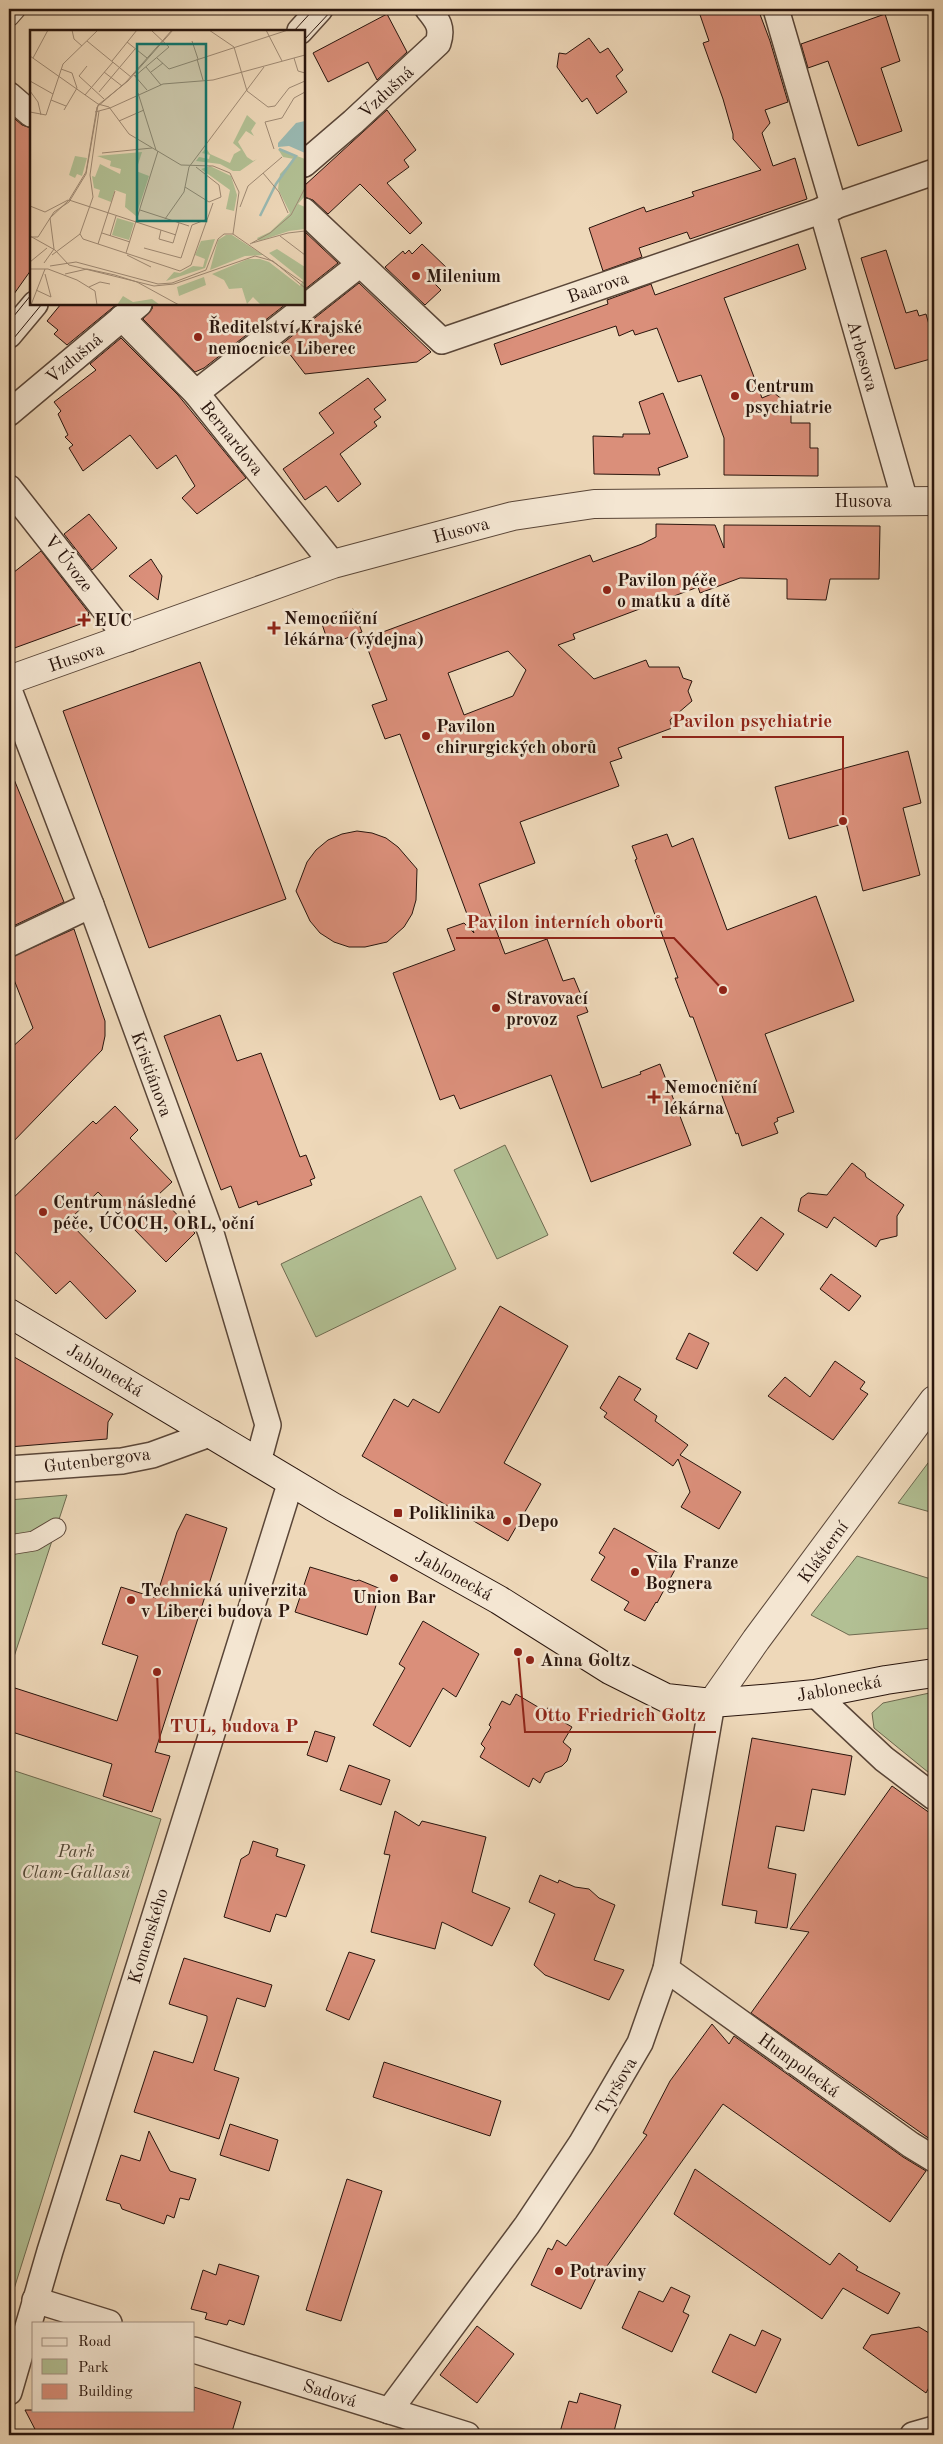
<svg xmlns="http://www.w3.org/2000/svg" width="943" height="2444" font-family="'Old Standard TT',serif">
  <style>
    .green { fill: #b2c094; stroke: #6e6a50 }
    .building { fill: #da8f7a; stroke: #29150d; fill-rule: evenodd }
    .lines { fill: none; stroke-linecap: round; stroke-linejoin: round }
    .pedestrian-casing { stroke: #5a4638; stroke-width: 21 }
    .minor-casing { stroke: #5a4638; stroke-width: 28 }
    .tertiary-casing { stroke: #5a4638; stroke-width: 30 }
    .secondary-casing { stroke: #29150d; stroke-width: 30 }
    .pedestrian { stroke: #f4e6d2; stroke-width: 19 }
    .minor { stroke: #f4e6d2; stroke-width: 25 }
    .tertiary { stroke: #f4e6d2; stroke-width: 28 }
    .secondary { stroke: #f4e6d2; stroke-width: 28 }
    .tram { stroke: #29150d; stroke-width: 1 }
    .poi-dot { fill: #8f2418; stroke: #f4e6d2; stroke-width: 2 }
    .labels { text-anchor: middle; stroke-width: 5; stroke-linejoin: round; paint-order: stroke }
    .street-label { font-size: 18px; fill: #29150d; stroke: #f4e6d2 }
    .poi-label { font-size: 18px; font-weight: bold; fill: #29150d; stroke: #f4e6d2; text-anchor: start }
    .park-label { font-size: 18px; font-style: italic; fill: #524836; stroke: #f4e6d2 }
    .inset-river { fill: none; stroke: #99b9b2; stroke-width: 2.5 }
    .inset-road { fill: none; stroke: #9f8a74; stroke-width: 1 }
    .view { fill: #0f766e; fill-opacity: 0.15; stroke: #0f766e; stroke-width: 2.5 }
    .inset-edge { fill: none; stroke: #29150d; stroke-width: 2.5 }
    .leader { fill: none; stroke: #8f2418; stroke-width: 2 }
    .callout-dot { fill: #8f2418; stroke: #f4e6d2; stroke-width: 2 }
    .callout-label { font-size: 19px; text-anchor: middle; font-weight: bold; fill: #8f2418; stroke: #f4e6d2; stroke-width: 5; stroke-linejoin: round; paint-order: stroke }
  </style>
  <rect width="100%" height="100%" fill="#eed8b9"/>
  <filter id="stains"><feTurbulence type="fractalNoise" baseFrequency=".004" numOctaves="4"/><feColorMatrix values="0 0 0 0 .2 0 0 0 0 .09 0 0 0 0 .02 0 0 0 .5 -.17"/></filter>
  <radialGradient id="worn" r=".72"><stop offset=".6" stop-color="#630" stop-opacity="0"/><stop offset="1" stop-color="#630" stop-opacity=".3"/></radialGradient>
  <g class="green">
    <path d="M505 1145 548 1235 497 1259 454 1170Z"/>
    <path d="M421 1196 456 1269 316 1337 281 1264Z"/>
    <path d="M934 1455V1513L898 1503Z"/>
    <path d="M67 1495 9 1672V1500Z"/>
    <path d="M857 1556 934 1580V1628L849 1635 811 1615Z"/>
    <path d="M934 1692V1777L874 1728 872 1713 883 1703Z"/>
    <path d="M9 1769 161 1819 9 2305Z"/>
  </g>
  <g class="building">
    <path d="M698 9H758L770 41 788 102 765 110 770 123 762 133 773 166 795 158 807 199 690 239 687 232 639 248 642 257 603 271 589 228 644 207 646 212 694 196 692 192 761 170 733 139V134L723 99 703 43 709 41Z"/>
    <path d="M387 14 407 52 377 80 368 62 328 82 313 53Z"/>
    <path d="M885 14 900 61 881 68 902 131 858 146 828 61 808 68 801 44Z"/>
    <path d="M589 38 600 53 608 48 623 70 616 76 627 92 597 114 587 98 582 102 557 67 559 53 566 54Z"/>
    <path d="M387 110 416 150 404 160 409 167 387 183 422 223 410 234 360 184 328 214 313 200 304 197V186Z"/>
    <path d="M9 114 22 125 31 128V270L9 301Z"/>
    <path d="M304 231 338 263 304 290Z"/>
    <path d="M422 244 449 270 435 284 441 290 425 305 385 267 403 251 405 254 409 250 412 254Z"/>
    <path d="M798 244 806 269 724 298 762 398 774 393 791 406V423H810V448H818V476L724 475V438L701 375 678 382 657 328 635 335 633 330 619 336 616 326 501 365 494 344 608 304 607 300 651 284 655 295Z"/>
    <path d="M886 250 906 313 917 310 919 316 926 314 934 342V358L895 369 861 258Z"/>
    <path d="M359 283 431 352 417 362 305 374 282 344Z"/>
    <path d="M61 304H117L67 345 54 334 58 330 47 321Z"/>
    <path d="M153 304H286L204 368 195 372 143 319 152 309Z"/>
    <path d="M121 338 178 395 246 478 197 514 182 498 195 486 176 455 157 469 130 435 83 471 69 448 73 445 65 437 68 435 58 414 61 411 54 402 96 370 90 364Z"/>
    <path d="M368 378 386 400 374 409 381 417 374 422 377 426 340 454 361 484 338 502 326 486 305 500 283 469 334 433 319 413Z"/>
    <path d="M663 393 688 457 658 468 660 475 594 474 593 436 623 437V434H650L639 402Z"/>
    <path d="M89 514 117 548 92 570 64 534Z"/>
    <path d="M656 524 715 525 724 548V525L880 526 879 579H830L826 600 787 599V579L740 578 700 593 698 587 573 634 575 639 558 645 594 679 646 660 649 667H679L683 678 692 681 688 691 692 701 670 720 672 728 618 748 622 758 610 762 619 786 520 822 535 863 479 884 505 954 547 939 563 981 574 978 588 1012 577 1016 602 1088 641 1074 640 1072 660 1064 691 1145 591 1182 551 1075 460 1109 454 1095 440 1100 393 973 455 950 447 929 464 923 474 933 400 734 385 739 372 705 387 700 364 639 590 555 593 562 642 544 656 537ZM508 651 526 670 513 696 464 715 448 673Z"/>
    <path d="M41 551 89 613 86 622 9 650V576Z"/>
    <path d="M151 559 162 576 158 600 129 576Z"/>
    <path d="M353 609 362 632 329 645 321 621Z"/>
    <path d="M200 662 286 899 149 948 63 711Z"/>
    <path d="M908 751 921 803 903 808 920 875 863 891 846 823 789 839 775 787Z"/>
    <path d="M9 767 64 902 9 928Z"/>
    <path d="M357 831 372 833 386 838 398 847 417 869 416 900 412 914 404 927 387 942 365 947H349L334 942 320 933 310 921 296 891 307 862 316 850 328 840 342 834Z"/>
    <path d="M667 834 672 847 693 838 727 930 816 896 854 1001 765 1034 794 1112 777 1118 778 1121 774 1123 778 1133 742 1146 738 1133 736 1134 693 1017H690L675 978H678L635 860 637 859 632 846Z"/>
    <path d="M74 929 105 1021V1036L102 1050 9 1146V1050L33 1028 9 967V958Z"/>
    <path d="M220 1015 237 1061 261 1053 300 1157 306 1155 315 1178 310 1180 312 1185 258 1205 257 1201 239 1208 231 1186 221 1190 164 1036Z"/>
    <path d="M115 1106 138 1130 130 1138 172 1182 158 1195 195 1233 166 1262 98 1192 68 1221 136 1291 106 1319 70 1281 56 1294 9 1246V1202L93 1121 96 1124Z"/>
    <path d="M852 1163 865 1173 866 1177 904 1205 897 1216V1236L880 1240 876 1247 834 1217 827 1228 798 1211 801 1198 808 1193 827 1195Z"/>
    <path d="M761 1217 784 1234 757 1271 733 1253Z"/>
    <path d="M831 1274 861 1296 849 1311 820 1289Z"/>
    <path d="M500 1306 568 1346 504 1463 541 1484 508 1541 362 1456 394 1399 408 1407 413 1399 439 1413Z"/>
    <path d="M689 1333 709 1343 697 1369 676 1359Z"/>
    <path d="M9 1354 113 1414 108 1422 107 1439 9 1447Z"/>
    <path d="M835 1361 865 1382 860 1389 868 1394 833 1440 768 1396 785 1377 810 1397Z"/>
    <path d="M619 1376 641 1389 634 1400 657 1416 655 1421 688 1445 680 1455 741 1492 719 1529 681 1507 690 1492 678 1459 673 1466 604 1417 607 1413 600 1408Z"/>
    <path d="M186 1514 227 1528 155 1752 170 1756 152 1812 103 1796 112 1764 9 1731V1708L15 1688 117 1721 138 1656 102 1644 121 1587 156 1598 177 1532Z"/>
    <path d="M614 1528 678 1564 657 1603 656 1602 645 1621 624 1610 629 1602 591 1580 605 1557 599 1553Z"/>
    <path d="M310 1567 356 1581 359 1580 381 1589 367 1635 295 1612Z"/>
    <path d="M423 1621 479 1654 456 1697 443 1688 410 1747 373 1725 405 1668 399 1664Z"/>
    <path d="M516 1694 543 1710 548 1708 559 1714 560 1720 572 1727 563 1742 571 1749 567 1761 562 1766 545 1773 540 1783 533 1778 529 1787 480 1757 485 1748 481 1744 491 1727 489 1725 502 1701 510 1705Z"/>
    <path d="M315 1731 335 1737 327 1762 307 1755Z"/>
    <path d="M752 1738 852 1756 845 1795 812 1789 804 1831 776 1826 768 1868 796 1874 787 1928 755 1923 757 1911 722 1905Z"/>
    <path d="M349 1765 390 1780 381 1805 340 1790Z"/>
    <path d="M892 1786 934 1816V2142L751 2013 809 1932 790 1929Z"/>
    <path d="M395 1811 419 1826 422 1821 486 1837 472 1892 510 1908 492 1946 442 1922 435 1949 371 1932 390 1855 384 1854Z"/>
    <path d="M253 1841 278 1849 276 1856 305 1865 286 1917 276 1914 270 1932 224 1917 241 1859 249 1854Z"/>
    <path d="M540 1875 558 1883 559 1880 575 1887 589 1889 599 1898 615 1905 594 1960 624 1970 609 2000 545 1975 534 1965 555 1914 529 1902Z"/>
    <path d="M349 1952 375 1960 349 2020 326 2010Z"/>
    <path d="M184 1958 272 1985 265 2007 237 1998 214 2070 239 2078 219 2139 134 2112 154 2051 193 2063 207 2020V2016L169 2004Z"/>
    <path d="M712 2024 729 2044 734 2036 903 2157 926 2171 890 2222 723 2104 602 2273 599 2272 581 2309 531 2285 548 2248 552 2250 557 2240 566 2246 647 2135 643 2133 670 2081Z"/>
    <path d="M384 2062 501 2101 490 2136 373 2097Z"/>
    <path d="M230 2124 278 2140 269 2171 220 2155Z"/>
    <path d="M149 2131 170 2171 196 2179 189 2200 180 2198 174 2218 167 2215 164 2224 122 2209 120 2204 106 2200 121 2155 140 2161Z"/>
    <path d="M695 2169 830 2265 839 2253 858 2267 856 2270 900 2293 888 2314 843 2288 822 2319 674 2214Z"/>
    <path d="M347 2179 382 2191 341 2321 306 2310Z"/>
    <path d="M219 2264 259 2276 244 2325 229 2320 227 2325 205 2319 207 2313 191 2309 203 2270 216 2275Z"/>
    <path d="M671 2287 690 2296 683 2312 689 2315 672 2352 622 2328 639 2291 663 2302Z"/>
    <path d="M477 2326 514 2354 477 2403 440 2375Z"/>
    <path d="M919 2327 934 2336V2378L926 2393 863 2348 871 2335Z"/>
    <path d="M762 2330 781 2339 756 2393 712 2372 730 2334 755 2346Z"/>
    <path d="M194 2387 241 2402 231 2435H38L25 2410H194Z"/>
    <path d="M580 2393 621 2405 613 2435H572L560 2432 569 2401 577 2403Z"/>
  </g>
  <g class="lines">
    <defs>
      <g id="pedestrian">
        <path d="M9 17 16 9"/>
        <path d="M9 1545 34 1541 56 1528"/>
      </g>
      <g id="minor">
        <path d="M776 9 834 207"/>
        <path d="M300 31 320 9"/>
        <path d="M9 95 31 114"/>
        <path d="M304 164 353 122 438 43C443 28 438 21 428 9"/>
        <path d="M822 210 905 501"/>
        <path d="M304 211 442 341 934 172"/>
        <path d="M122 318 196 393 333 564"/>
        <path d="M9 335 35 304"/>
        <path d="M196 393 359 265"/>
        <path d="M9 413 139 304"/>
        <path d="M9 488 128 639"/>
        <path d="M9 690 91 905 211 1233 268 1425 258 1462"/>
        <path d="M9 944 91 905"/>
        <path d="M9 1469 122 1461 152 1455 212 1433"/>
        <path d="M815 1694 884 1759 934 1797"/>
        <path d="M666 1969 911 2145 934 2159"/>
        <path d="M35 2300 109 2323"/>
        <path d="M194 2350 467 2435"/>
        <path d="M9 2392 50 2251 291 1481"/>
        <path d="M389 2411 527 2225 581 2144 640 2043 666 1969 712 1703"/>
        <path d="M913 2435 934 2429"/>
      </g>
      <g id="tertiary">
        <path d="M9 680 333 564 513 516 594 504 934 501"/>
        <path d="M712 1703 756 1640 934 1400"/>
      </g>
      <path id="secondary" d="M9 1313 333 1507 499 1600 610 1670 666 1698 712 1703 762 1699 815 1694 886 1680 934 1673"/>
    </defs>
    <use href="#pedestrian" class="pedestrian-casing"/>
    <use href="#minor" class="minor-casing"/>
    <use href="#tertiary" class="tertiary-casing"/>
    <use href="#secondary" class="secondary-casing"/>
    <use href="#pedestrian" class="pedestrian"/>
    <use href="#minor" class="minor"/>
    <use href="#tertiary" class="tertiary"/>
    <use href="#secondary" class="secondary"/>
    <g class="tram">
      <path d="M294 31 314 9"/>
      <path d="M304 40 333 9"/>
      <path d="M9 322 31 295"/>
      <path d="M9 344 42 304"/>
    </g>
  </g>
  <g class="poi-dot">
    <circle cx="416" cy="276" r="5"/>
    <circle cx="198" cy="337" r="5"/>
    <circle cx="735" cy="396" r="5"/>
    <circle cx="607" cy="590" r="5"/>
    <path d="M81.5 612.5h5v5h5v5h-5v5h-5v-5h-5v-5h5z"/>
    <path d="M271.5 620.5h5v5h5v5h-5v5h-5v-5h-5v-5h5z"/>
    <circle cx="426" cy="736" r="5"/>
    <circle cx="496" cy="1008" r="5"/>
    <path d="M651.5 1089.5h5v5h5v5h-5v5h-5v-5h-5v-5h5z"/>
    <circle cx="43" cy="1212" r="5"/>
    <rect x="393" y="1508" width="10" height="10" rx="2.5"/>
    <circle cx="507" cy="1521" r="5"/>
    <circle cx="635" cy="1572" r="5"/>
    <circle cx="394" cy="1578" r="5"/>
    <circle cx="131" cy="1600" r="5"/>
    <circle cx="530" cy="1660" r="5"/>
    <circle cx="559" cy="2271" r="5"/>
  </g>
  <g class="labels">
    <g class="street-label">
      <text transform="translate(386 92) rotate(-43)" y="6">Vzdušná</text>
      <text transform="translate(598 287) rotate(-19)" y="6">Baarova</text>
      <text transform="translate(863 356) rotate(74)" y="6">Arbesova</text>
      <text transform="translate(74 358) rotate(-40)" y="6">Vzdušná</text>
      <text transform="translate(232 438) rotate(51)" y="6">Bernardova</text>
      <text x="863" y="507">Husova</text>
      <text transform="translate(461 530) rotate(-15)" y="6">Husova</text>
      <text transform="translate(69 563) rotate(52)" y="6">V Úvoze</text>
      <text transform="translate(76 657) rotate(-19)" y="6">Husova</text>
      <text transform="translate(152 1074) rotate(70)" y="6">Kristiánova</text>
      <text transform="translate(105 1370) rotate(31)" y="6">Jablonecká</text>
      <text transform="translate(97 1460) rotate(-7)" y="6">Gutenbergova</text>
      <text transform="translate(823 1552) rotate(-54)" y="6">Klášterní</text>
      <text transform="translate(454 1575) rotate(29)" y="6">Jablonecká</text>
      <text transform="translate(839 1688) rotate(-10)" y="6">Jablonecká</text>
      <text transform="translate(148 1936) rotate(-73)" y="6">Komenského</text>
      <text transform="translate(799 2065) rotate(36)" y="6">Humpolecká</text>
      <text transform="translate(616 2086) rotate(-60)" y="6">Tyršova</text>
      <text transform="translate(330 2393) rotate(18)" y="6">Sadová</text>
    </g>
    <g class="poi-label">
      <text x="426" y="282">Milenium</text>
      <text x="208" y="333">Ředitelství Krajské<tspan x="208" dy="21">nemocnice Liberec</tspan></text>
      <text x="745" y="392">Centrum<tspan x="745" dy="21">psychiatrie</tspan></text>
      <text x="617" y="586">Pavilon péče<tspan x="617" dy="21">o matku a dítě</tspan></text>
      <text x="284" y="624">Nemocniční<tspan x="284" dy="21">lékárna (výdejna)</tspan></text>
      <text x="94" y="626">EUC</text>
      <text x="436" y="732">Pavilon<tspan x="436" dy="21">chirurgických oborů</tspan></text>
      <text x="506" y="1004">Stravovací<tspan x="506" dy="21">provoz</tspan></text>
      <text x="664" y="1093">Nemocniční<tspan x="664" dy="21">lékárna</tspan></text>
      <text x="53" y="1208">Centrum následné<tspan x="53" dy="21">péče, ÚČOCH, ORL, oční</tspan></text>
      <text x="408" y="1519">Poliklinika</text>
      <text x="517" y="1527">Depo</text>
      <text x="645" y="1568">Vila Franze<tspan x="645" dy="21">Bognera</tspan></text>
      <text x="141" y="1596">Technická univerzita<tspan x="141" dy="21">v Liberci budova P</tspan></text>
      <text x="394" y="1603" text-anchor="middle">Union Bar</text>
      <text x="540" y="1666">Anna Goltz</text>
      <text x="569" y="2277">Potraviny</text>
    </g>
    <g class="park-label">
      <text x="76" y="1857">Park<tspan x="76" dy="21">Clam-Gallasů</tspan></text>
    </g>
  </g>
  <g transform="translate(30 30)">
    <rect width="275" height="275" fill="#eed8b9"/>
    <path d="M217 85 226 93 221 101 224 106 216 101 208 112 217 127 223 131 227 129 210 141H203L190 134 166 131 169 127 179 129 180 125 172 123 176 118 180 124 200 133 204 124 211 120 203 113ZM248 119 275 129V166L268 174 275 177V199L259 201 229 211 227 208 240 202 260 183 248 159 250 144 264 129 253 127ZM112 122 106 141 119 146 106 186 95 177 96 164 85 160 81 172 68 167 70 160 64 158 62 146 65 147 70 134 90 144 91 139 80 136 81 131 67 126ZM45 126 57 128 52 146 47 144 45 148 39 145ZM180 136 201 146 207 165 204 181 196 179 200 160 171 139ZM87 188 104 193 99 210 82 205ZM196 205H202L233 225 215 226 180 240 188 210ZM185 209 175 238 136 251 144 242 150 243 163 236 173 237 175 229 165 225 171 211ZM247 219 275 237V275H231L223 267 217 274 212 258 199 259 194 250 182 244 218 229H230L239 232 270 256 273 250 239 223ZM174 247 176 255 149 266 147 257ZM93 266 103 272 122 269 130 275H87Z" fill="#b2c094"/>
    <path d="M275 91V123L259 116 248 117V113L266 93Z" fill="#99b9b2"/>
    <path class="inset-river" d="M230 186 246 154 266 126 249 119"/>
    <path class="inset-road" d="M42 0 44 9 52 16M179 0 204 17 217 61M236 0 252 31M57 11 101 47M162 11 168 29M97 12 117 28M0 26 68 74 79 77 99 104 151 135 183 136 200 143 209 162 203 204 275 254M3 28 18 0M127 28 139 39 258 0M264 28 268 41 275 43M167 29 173 50M82 31 107 0M57 36 49 46 74 69M116 37 131 55M31 39 42 43 47 58 34 80M74 42 92 56M121 42 133 33M104 45 117 60M105 46 139 17 121 0M0 51 23 64M0 61 8 72 11 85M217 61 238 77 245 76M69 62 105 19M108 63 126 120M55 65 83 32M21 70 36 76M245 76 259 58 275 51M80 78 133 54 183 50 275 25M0 82 16 85 33 34 68 0M65 82 80 78M89 91 114 80M244 119 235 92 252 88 264 68 275 62M72 123 122 118M233 143 249 162 258 183M155 157 179 172 191 167 189 155 166 137M39 170 146 205M0 176 15 182 38 170M210 177 218 156 252 127M110 180 159 196M135 189 154 162 159 137 234 37M131 200 129 209 143 213 149 193M72 203 100 212M50 204 53 209 150 241 161 235 183 173M50 204 63 167 60 145 69 81M0 206 25 220 39 235 124 256 144 254 225 226 243 231 275 258M80 206 86 186M250 206 275 225M0 207H8L24 182 39 172 56 144 68 75 98 51 143 0M222 213 258 203 275 201M68 214 85 161M220 214 240 203 261 185 275 158M114 218 151 228 162 195 175 190M96 223 128 121M22 225 50 204M97 225 121 237M0 232 17 218M14 233 24 219 20 188 39 170 56 142 67 77 96 52 142 0M20 236 46 232 128 254 142 253 176 240 188 209 194 204H203M0 239H18L47 250 65 261 67 275M15 244 21 267M35 244 57 239 85 245 107 252 149 275M59 257 70 252 80 254M6 260 21 267M1 275 15 239"/>
    <path class="view" d="M107 14H176V191H107Z"/>
    <rect width="275" height="275" class="inset-edge"/>
  </g>
  <path class="leader" d="M843 821L843 737H662M723 990L674 938H456M518 1652L525 1732H716M157 1672L160 1742H308"/>
  <g class="callout-dot">
    <circle cx="843" cy="821" r="5"/>
    <circle cx="723" cy="990" r="5"/>
    <circle cx="518" cy="1652" r="5"/>
    <circle cx="157" cy="1672" r="5"/>
  </g>
  <g class="callout-label">
    <text x="752" y="727">Pavilon psychiatrie</text>
    <text x="565" y="928">Pavilon interních oborů</text>
    <text x="620" y="1721">Otto Friedrich Goltz</text>
    <text x="234" y="1732">TUL, budova P</text>
  </g>
  <rect width="943" height="2444" fill="none" stroke="#eed8b9" stroke-width="30"/>
  <rect x="10" y="10" width="923" height="2424" fill="none" stroke="#29150d" stroke-width="2.5"/>
  <rect x="15" y="15" width="913" height="2414" fill="none" stroke="#29150d"/>
  <rect x="32" y="2322" width="162" height="90" fill="#f4e6d2" stroke="#a39283"/>
  <rect x="42" y="2338" width="25" height="8" fill="#f4e6d2" stroke="#a39283"/>
  <text x="78" y="2346" font-size="15" fill="#29150d">Road</text>
  <rect x="42" y="2359" width="25" height="15" fill="#b2c094" stroke="#a39283"/>
  <text x="78" y="2372" font-size="15" fill="#29150d">Park</text>
  <rect x="42" y="2384" width="25" height="15" fill="#da8f7a" stroke="#a39283"/>
  <text x="78" y="2396" font-size="15" fill="#29150d">Building</text>
  <rect width="100%" height="100%" filter="url(#stains)"/>
  <rect width="100%" height="100%" fill="url(#worn)"/>
</svg>
